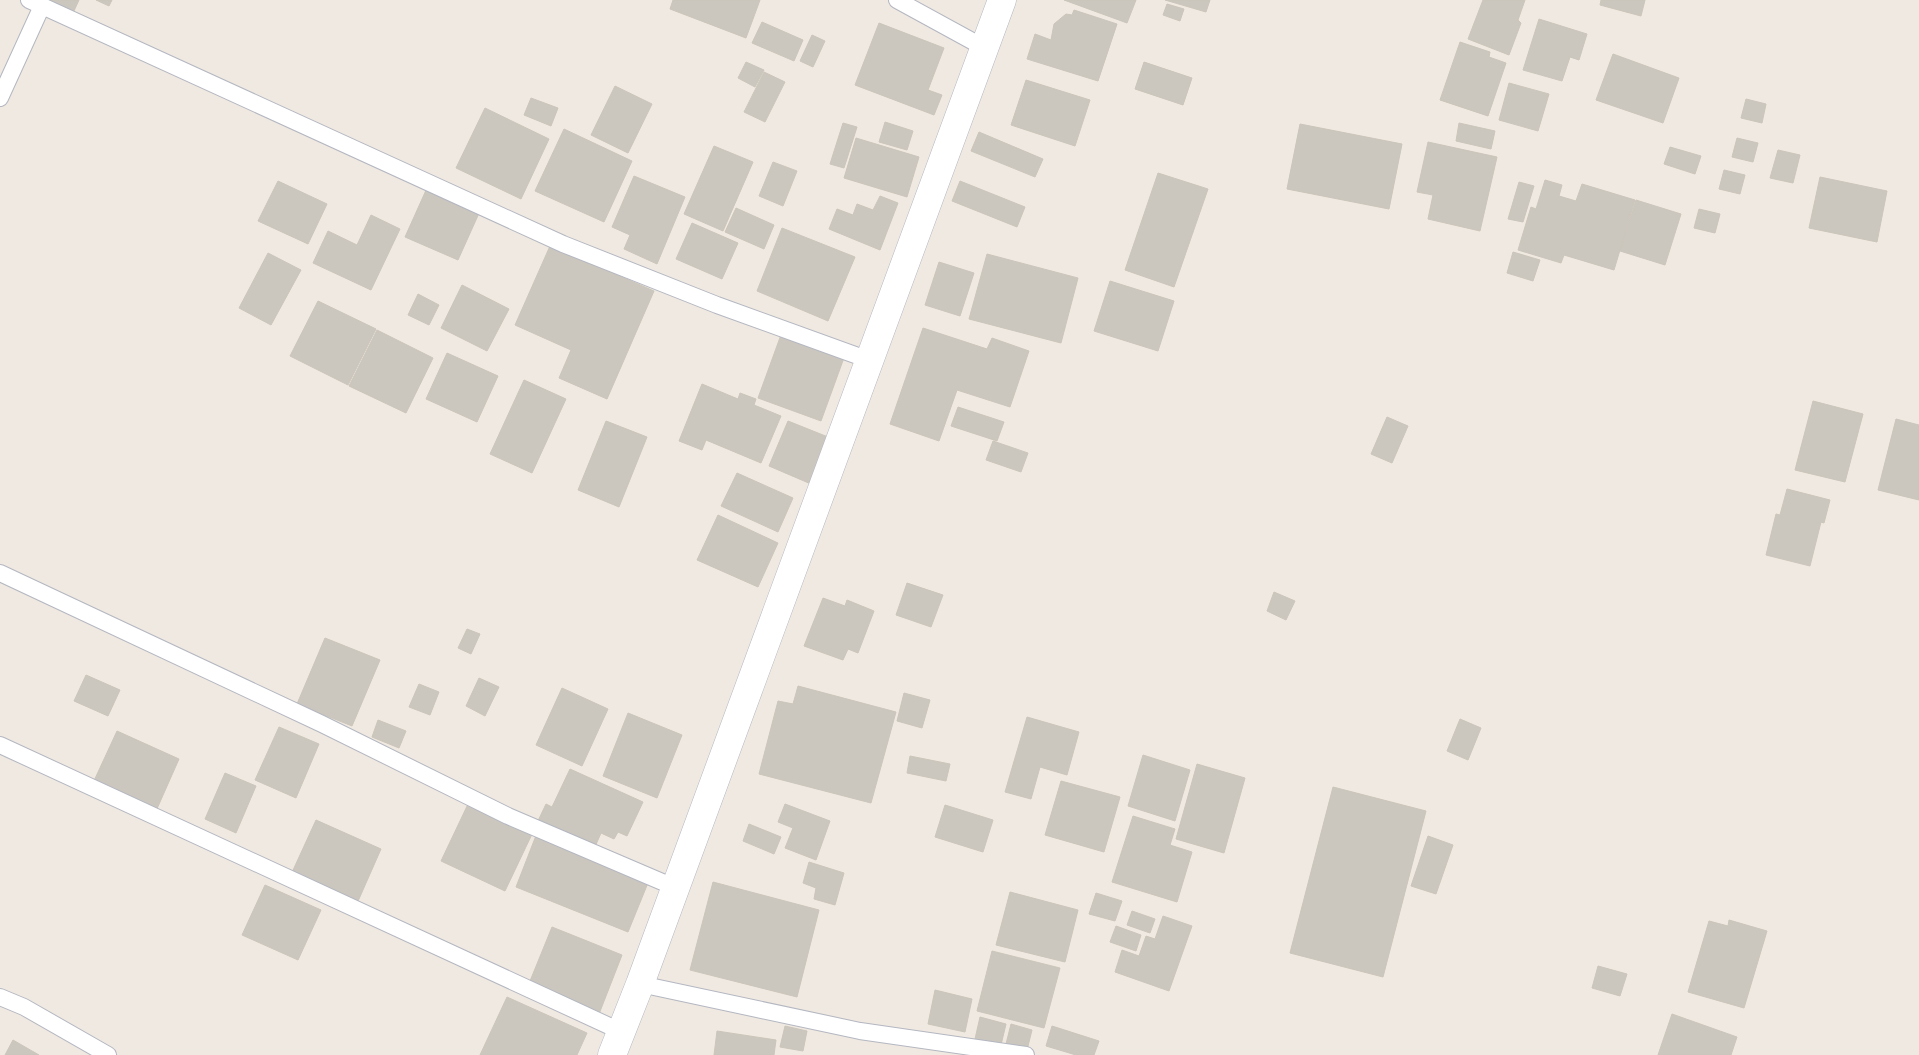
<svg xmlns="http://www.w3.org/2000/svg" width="1919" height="1055" font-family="'Open Sans',sans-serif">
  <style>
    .building { fill: #cbc7bf; stroke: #cbc5ba }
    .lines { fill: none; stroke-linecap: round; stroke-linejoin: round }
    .lane-casing { stroke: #b4b7c1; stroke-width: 18 }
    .secondary-casing { stroke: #b4b7c1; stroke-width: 29 }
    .lane { stroke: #fff; stroke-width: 16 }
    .secondary { stroke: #fff; stroke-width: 28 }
  </style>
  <rect width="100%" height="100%" fill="#efe9e1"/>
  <g class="building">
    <path d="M47 0H79L73 13Z"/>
    <path d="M96 0H112L109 6Z"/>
    <path d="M673 0H760L746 38 670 9Z"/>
    <path d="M1064 0H1136L1127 23Z"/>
    <path d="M1165 0H1210L1206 12Z"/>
    <path d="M1483 0H1525L1518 20 1521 23 1509 55 1468 39Z"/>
    <path d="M1601 0H1645L1641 16 1600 5Z"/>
    <path d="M1167 4 1184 9 1180 21 1163 15Z"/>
    <path d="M1074 10 1117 24 1098 81 1027 59 1035 34 1051 40 1054 24 1066 14 1072 15Z"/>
    <path d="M1539 19 1587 34 1579 60 1570 57 1562 81 1523 70Z"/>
    <path d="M762 22 803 40 794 61 752 43Z"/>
    <path d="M879 23 944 48 928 90 942 95 934 115 855 85Z"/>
    <path d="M812 35 825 41 813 67 800 61Z"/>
    <path d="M1460 42 1490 52 1489 57 1506 63 1488 116 1440 100Z"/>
    <path d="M1613 54 1679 78 1663 123 1596 100Z"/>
    <path d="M746 62 764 70 755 87 738 78Z"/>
    <path d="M1144 62 1192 78 1183 105 1135 89Z"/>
    <path d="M764 72 785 82 765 122 744 112Z"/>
    <path d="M1026 80 1090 100 1075 146 1011 125Z"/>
    <path d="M1509 83 1549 94 1538 131 1499 120Z"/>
    <path d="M615 86 652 104 628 153 591 135Z"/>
    <path d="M531 98 558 108 551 126 524 115Z"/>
    <path d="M1746 99 1766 104 1762 123 1741 118Z"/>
    <path d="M485 108 549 139 521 199 456 168Z"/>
    <path d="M885 122 913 131 907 150 879 142Z"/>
    <path d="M843 123 857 127 844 168 830 164Z"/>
    <path d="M1459 123 1495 131 1491 149 1456 141Z"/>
    <path d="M1300 124 1402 144 1389 209 1287 189Z"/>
    <path d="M564 129 632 161 604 222 535 191Z"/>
    <path d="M979 132 1043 159 1035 177 971 151Z"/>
    <path d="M856 138 919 157 907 197 844 178Z"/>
    <path d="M1737 138 1758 143 1753 162 1732 157Z"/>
    <path d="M1428 142 1497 157 1480 231 1428 219 1433 195 1417 192Z"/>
    <path d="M714 146 753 162 723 231 684 214Z"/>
    <path d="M1670 147 1701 156 1695 174 1664 164Z"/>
    <path d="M1778 150 1800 155 1793 183 1770 178Z"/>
    <path d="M773 162 797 171 783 206 759 196Z"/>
    <path d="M1724 170 1745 175 1740 194 1719 189Z"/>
    <path d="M1158 173 1208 189 1174 287 1125 270Z"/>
    <path d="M634 176 685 197 657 264 624 249 630 235 612 227Z"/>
    <path d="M1820 177 1887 191 1877 242 1809 228Z"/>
    <path d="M1545 180 1562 185 1559 196 1576 201 1582 184 1635 200 1614 270 1564 255 1561 263 1518 250 1531 207 1536 209Z"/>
    <path d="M278 181 327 204 308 244 258 221Z"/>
    <path d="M960 181 1025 207 1017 227 952 201Z"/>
    <path d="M1519 182 1534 186 1523 222 1508 219Z"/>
    <path d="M427 188 480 211 458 260 405 237Z"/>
    <path d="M880 196 898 203 880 250 829 229 837 209 853 215 857 204 873 210Z"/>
    <path d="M1636 200 1681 214 1665 265 1620 251Z"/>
    <path d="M736 208 774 225 764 249 725 232Z"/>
    <path d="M1699 209 1720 214 1715 233 1694 228Z"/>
    <path d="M371 215 400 229 371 290 313 263 328 231 357 245Z"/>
    <path d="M692 223 738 243 722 279 676 259Z"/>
    <path d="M782 228 855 257 828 321 757 291Z"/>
    <path d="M550 246 654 291 607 399 559 378 571 350 515 325Z"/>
    <path d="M1513 252 1540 260 1533 281 1507 273Z"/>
    <path d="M268 253 301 270 271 325 239 308Z"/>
    <path d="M987 254 1078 278 1061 343 969 319Z"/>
    <path d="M939 262 974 273 960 316 925 305Z"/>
    <path d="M1110 281 1174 301 1158 351 1094 331Z"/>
    <path d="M462 285 509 309 487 351 441 328Z"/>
    <path d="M418 294 439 305 429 325 408 315Z"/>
    <path d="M318 301 376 329 348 385 290 356Z"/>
    <path d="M923 328 987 349 992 338 1029 351 1010 407 957 390 939 441 890 424Z"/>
    <path d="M377 330 433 358 406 413 349 386Z"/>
    <path d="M782 332 845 355 821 421 758 398Z"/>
    <path d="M447 353 498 376 477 422 426 399Z"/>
    <path d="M524 380 566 399 532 473 490 454Z"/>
    <path d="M702 384 738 399 740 393 756 399 754 405 781 416 761 463 706 440 702 450 679 441Z"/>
    <path d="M1813 401 1863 414 1845 482 1795 470Z"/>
    <path d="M958 407 1004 422 997 441 951 426Z"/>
    <path d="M1387 417 1408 426 1392 463 1371 454Z"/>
    <path d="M1896 419 1919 425V500L1878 490Z"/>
    <path d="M606 421 647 437 619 507 578 490Z"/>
    <path d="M788 421 838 441 818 487 769 466Z"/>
    <path d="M993 441 1028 453 1021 472 986 460Z"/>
    <path d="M737 473 793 498 778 532 721 506Z"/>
    <path d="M1787 489 1830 500 1824 523 1821 522 1810 566 1766 555 1776 514 1780 515Z"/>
    <path d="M718 515 778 543 758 587 697 560Z"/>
    <path d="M907 583 943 595 931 627 896 615Z"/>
    <path d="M1274 592 1295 601 1286 620 1267 611Z"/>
    <path d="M823 598 845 606 847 600 874 611 858 653 848 649 843 660 804 646Z"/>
    <path d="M467 629 480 634 471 654 458 648Z"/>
    <path d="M325 638 380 660 352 726 297 704Z"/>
    <path d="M86 675 120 690 108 716 74 701Z"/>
    <path d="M479 678 499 687 485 716 466 706Z"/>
    <path d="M419 684 439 692 430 715 409 707Z"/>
    <path d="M798 686 896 712 871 803 759 774 778 701 793 704Z"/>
    <path d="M562 688 608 709 582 766 536 745Z"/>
    <path d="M904 693 930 700 922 728 897 721Z"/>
    <path d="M628 713 682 735 657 798 603 776Z"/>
    <path d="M1027 717 1079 732 1067 775 1040 767 1031 799 1005 792Z"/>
    <path d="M1460 719 1481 728 1468 760 1447 751Z"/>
    <path d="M378 720 406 731 399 748 372 737Z"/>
    <path d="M279 727 319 744 296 798 255 780Z"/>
    <path d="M117 731 179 759 156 811 93 783Z"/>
    <path d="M1143 755 1190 770 1175 821 1128 806Z"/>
    <path d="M910 756 950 764 946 781 907 773Z"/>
    <path d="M1197 764 1245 778 1224 853 1176 839Z"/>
    <path d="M570 769 643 802 627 836 618 832 614 839 601 833 594 849 537 823 546 804 552 807Z"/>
    <path d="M225 773 256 786 236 833 205 819Z"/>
    <path d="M1061 781 1120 797 1104 852 1045 835Z"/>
    <path d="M1333 787 1426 811 1383 977 1290 953Z"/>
    <path d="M469 802 533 832 505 891 441 861Z"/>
    <path d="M785 804 830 821 816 860 785 848 793 828 778 822Z"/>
    <path d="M945 805 993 820 983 852 935 837Z"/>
    <path d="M1133 816 1175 829 1170 845 1192 852 1177 902 1112 882Z"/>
    <path d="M316 820 381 849 355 908 289 879Z"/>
    <path d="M749 824 781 837 774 854 743 841Z"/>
    <path d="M537 833 650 878 628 932 516 887Z"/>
    <path d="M1428 836 1453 845 1436 894 1411 886Z"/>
    <path d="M809 862 844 873 835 905 814 899 816 888 803 883Z"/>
    <path d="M713 882 819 910 797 997 690 970Z"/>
    <path d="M265 885 321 910 298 960 242 935Z"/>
    <path d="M1010 892 1078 910 1065 962 996 945Z"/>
    <path d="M1096 893 1122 901 1115 921 1089 914Z"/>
    <path d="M1132 911 1155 919 1150 933 1127 925Z"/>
    <path d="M1163 916 1192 926 1169 991 1115 972 1122 950 1139 956 1146 936 1155 939Z"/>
    <path d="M1729 920 1767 931 1744 1008 1688 992 1709 921 1728 926Z"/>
    <path d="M1116 926 1141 935 1136 951 1110 942Z"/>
    <path d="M552 927 622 955 599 1014 528 986Z"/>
    <path d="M992 951 1060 968 1044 1028 977 1011Z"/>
    <path d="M1598 966 1627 974 1620 996 1592 988Z"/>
    <path d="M935 990 972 999 965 1032 928 1024Z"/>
    <path d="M507 997 587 1033 577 1055H480Z"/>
    <path d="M1672 1014 1737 1037 1731 1055H1658Z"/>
    <path d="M980 1017 1006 1024 1001 1045 975 1039Z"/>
    <path d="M1011 1024 1032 1030 1027 1050 1006 1044Z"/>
    <path d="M785 1026 807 1031 803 1051 780 1047Z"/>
    <path d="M1052 1026 1099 1041 1094 1055H1076L1046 1046Z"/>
    <path d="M717 1031 776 1040 774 1055H714Z"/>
    <path d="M13 1040 39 1055H5Z"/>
  </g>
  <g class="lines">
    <defs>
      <g id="lane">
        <path d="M29 0 563 244 717 305 869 360"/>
        <path d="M897 0 983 47"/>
        <path d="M0 98 42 6"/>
        <path d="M0 573 322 724 508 816 674 887"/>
        <path d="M0 745 620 1031"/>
        <path d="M640 984 860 1031 1026 1055"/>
        <path d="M0 997 24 1007 108 1055"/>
      </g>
      <path id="secondary" d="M612 1055 640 984 1002 0"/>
    </defs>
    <use href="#lane" class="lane-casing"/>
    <use href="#secondary" class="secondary-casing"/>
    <use href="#lane" class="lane"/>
    <use href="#secondary" class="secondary"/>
  </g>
</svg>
